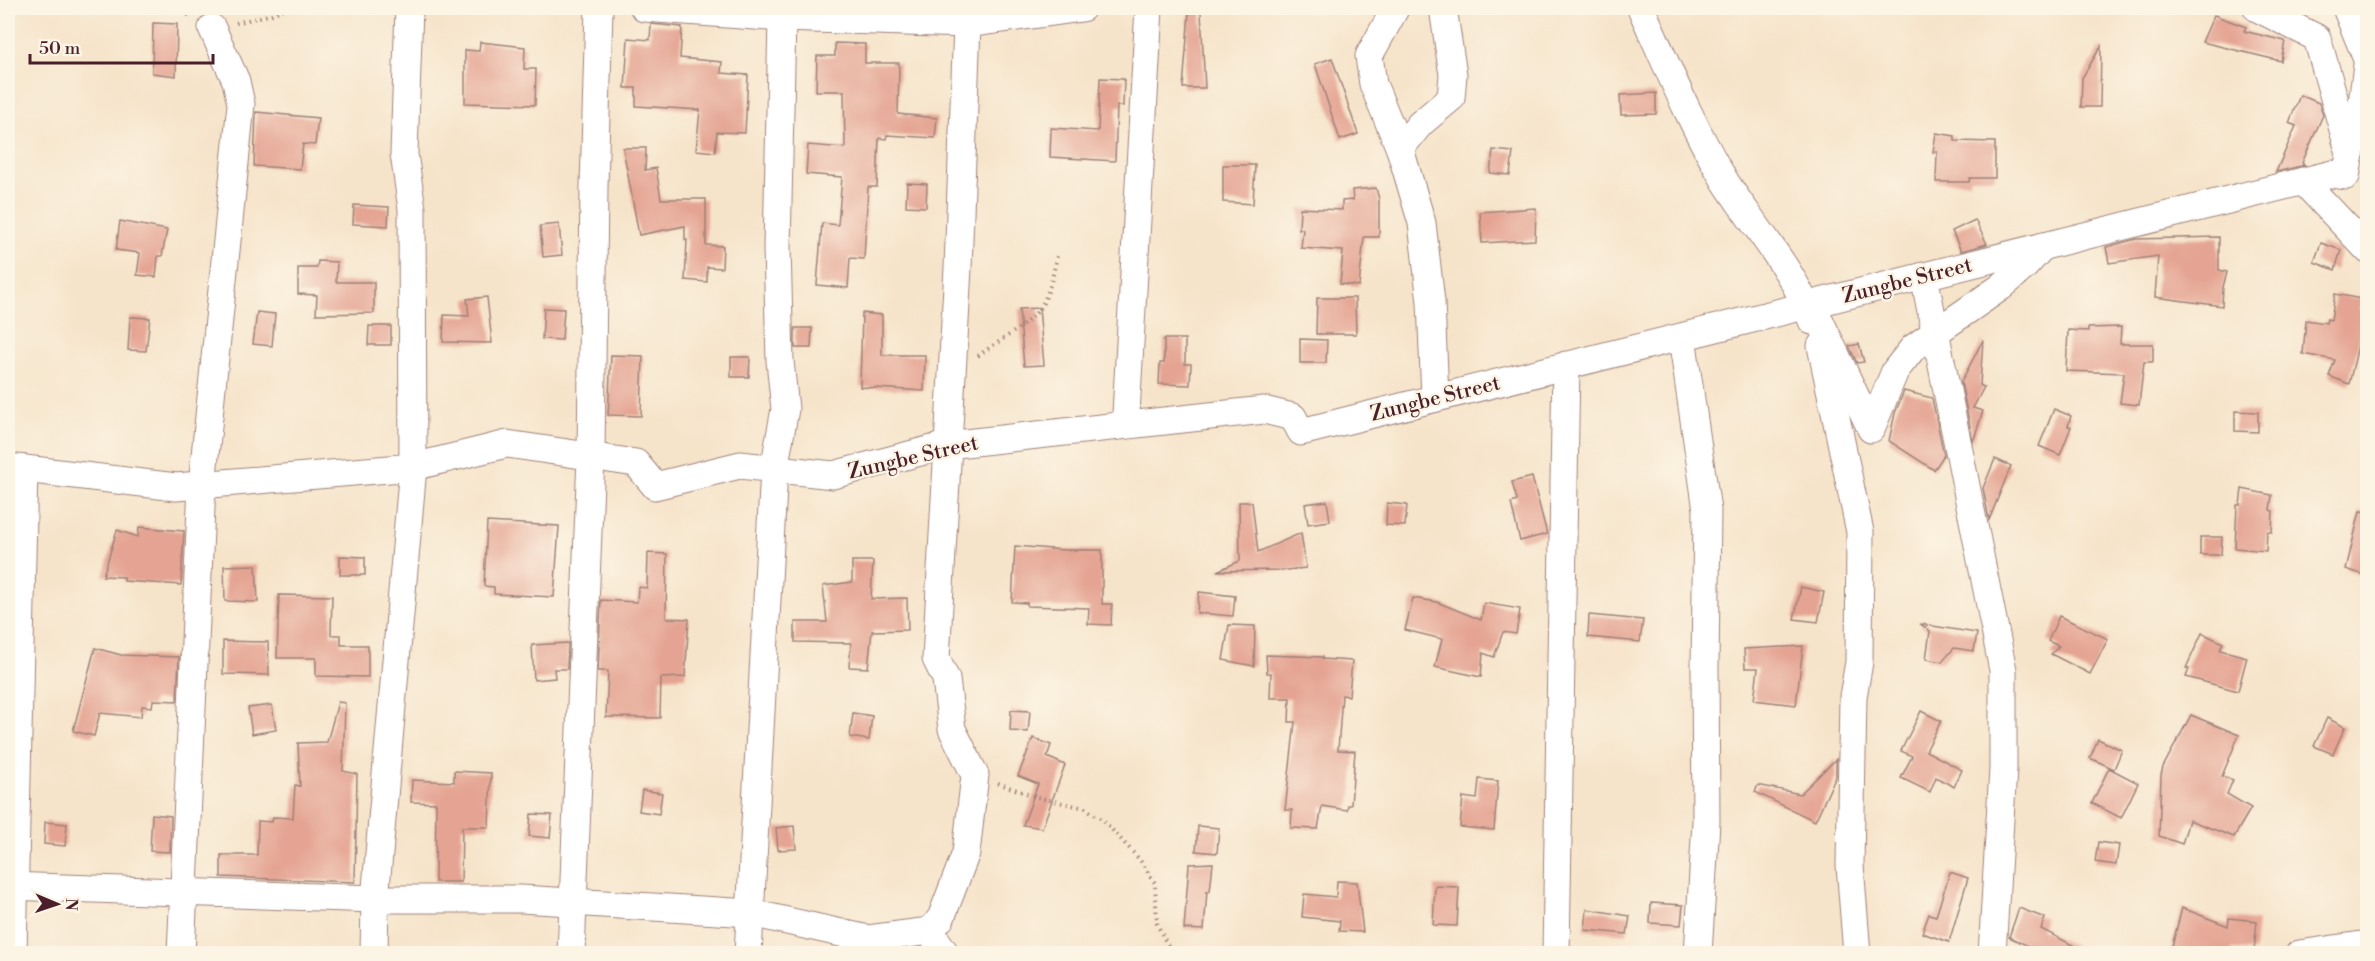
<svg xmlns="http://www.w3.org/2000/svg" width="2375" height="961" font-family="'Libre Bodoni',serif">
  <style>
    .building { fill: #e5a493 }
    .lines { fill: none; stroke-linecap: round; stroke-linejoin: round }
    .street-casing { stroke: #a0827a; stroke-width: 29 }
    .path { stroke: #a0827a; stroke-width: 4; stroke-dasharray: 1.5 4.5; stroke-linecap: butt }
    .street { stroke: #fff; stroke-width: 27 }
    .labels { text-anchor: middle; stroke-width: 5; stroke-linejoin: round; paint-order: stroke }
    .street-label { font-size: 21px; fill: #4a1f2b; stroke: #fcf5e5 }
  </style>
  <rect width="100%" height="100%" fill="#fcf5e5"/>
  <filter id="ink" filterUnits="userSpaceOnUse"><feTurbulence type="fractalNoise" baseFrequency=".0167" numOctaves="2"/><feDisplacementMap in="SourceGraphic" scale="12" xChannelSelector="R" yChannelSelector="G"/><feConvolveMatrix kernelMatrix="1 2 1 2 8 2 1 2 1" color-interpolation-filters="sRGB"/></filter>
  <filter id="wash" filterUnits="userSpaceOnUse"><feTurbulence type="fractalNoise" baseFrequency=".008" numOctaves="4" result="noise"/><feDisplacementMap in="SourceGraphic" scale="24" xChannelSelector="R" yChannelSelector="G"/><feGaussianBlur stdDeviation="1.35" result="paint"/><feColorMatrix in="noise" values="0 0 0 0 0 0 0 0 0 0 0 0 0 0 0 0 0 1.4 0 .05"/><feComposite in="paint" operator="in"/></filter>
  <g filter="url(#wash)">
    <rect width="100%" height="100%" fill="#f6e4ca"/>
    <g id="blocks">
      <g class="building">
        <path d="M1189 12H1201L1205 88H1183Z"/>
        <path d="M2214 15 2246 27 2244 31 2285 41 2281 61 2202 42Z"/>
        <path d="M153 23 177 24 176 76 152 73Z"/>
        <path d="M651 24 682 27 680 58 722 62 721 73 748 75 745 133 717 132 715 152 696 150 700 110 636 106V88H625L628 38 650 40Z"/>
        <path d="M480 42 525 47 524 69H536L535 105 465 103V50L479 51Z"/>
        <path d="M835 43 865 44V63H899L898 114 937 118 935 138 887 135 886 139 879 138 877 187H868L864 259 850 258 848 288 817 285 822 223 838 225 842 177 806 174 808 145 845 148 844 91H816L817 56H835Z"/>
        <path d="M2101 46 2100 107H2081L2082 78Z"/>
        <path d="M1332 58 1358 134 1340 140 1315 64Z"/>
        <path d="M1100 78 1124 79 1123 106H1117L1115 161 1050 157 1051 128 1098 131Z"/>
        <path d="M1656 93V114L1621 115 1620 95Z"/>
        <path d="M2300 95 2319 103 2323 115 2302 163 2305 165 2276 172 2296 126 2289 123Z"/>
        <path d="M256 112 318 118 315 145 303 144 300 169 254 166Z"/>
        <path d="M1936 133 1955 136V141L1995 142V178H1970L1969 182H1936L1937 152H1933Z"/>
        <path d="M623 148H646L645 170 656 168 661 199H706V245L723 246 722 268 707 267V282L685 280 687 240H685V226L639 235Z"/>
        <path d="M1493 150 1513 152 1510 175 1490 173Z"/>
        <path d="M1223 165H1255L1253 204 1223 202Z"/>
        <path d="M907 183 927 184 926 207 906 206Z"/>
        <path d="M1376 188 1379 199V237H1364L1359 286 1340 284 1343 251 1301 248 1303 229H1299L1300 208 1342 210V201L1353 200 1352 190Z"/>
        <path d="M354 205 389 207 388 226 353 224Z"/>
        <path d="M1536 208 1535 240 1482 243 1480 212Z"/>
        <path d="M1975 220 1987 244 1961 251 1952 231Z"/>
        <path d="M120 221 167 230 162 256H158L156 277 137 275 140 253 116 250Z"/>
        <path d="M559 224 562 255 543 257 540 226Z"/>
        <path d="M2219 237V270L2227 272 2223 287 2222 306 2155 297 2158 256 2109 263 2106 247 2136 239Z"/>
        <path d="M2321 243 2341 250 2335 270 2314 262Z"/>
        <path d="M318 261 337 262 336 282H374V313L316 314 317 295 298 294V268H317Z"/>
        <path d="M2335 294 2362 299 2360 310 2366 312 2349 384 2329 376 2335 360 2303 354 2306 320 2326 323 2327 319 2331 320Z"/>
        <path d="M487 297 492 343 443 342 444 315 469 316 467 299Z"/>
        <path d="M1317 298H1355L1356 334H1316Z"/>
        <path d="M544 308 564 309 562 340 542 339Z"/>
        <path d="M1039 308 1044 365 1024 366 1019 309Z"/>
        <path d="M257 312 275 314 272 346 253 344Z"/>
        <path d="M862 313 882 315V355H925L924 391 860 387Z"/>
        <path d="M130 317 150 318 146 351 128 350Z"/>
        <path d="M369 326H391V345H368Z"/>
        <path d="M2121 327 2120 344H2153V362H2144L2139 405 2120 403 2124 373 2066 371 2068 330 2088 331V328Z"/>
        <path d="M795 328H812L811 348H795Z"/>
        <path d="M1164 339H1185V364H1191L1190 385 1159 384 1160 363H1164Z"/>
        <path d="M1300 339 1327 340 1326 363H1300Z"/>
        <path d="M1983 340 1980 385 1984 387 1973 408 1983 411 1973 442 1961 382Z"/>
        <path d="M1859 344 1864 362 1857 363 1849 346Z"/>
        <path d="M611 355 643 356 641 416 608 415Z"/>
        <path d="M731 357H750L749 377H731Z"/>
        <path d="M1904 391 1932 398 1944 455 1934 470 1889 441 1895 413Z"/>
        <path d="M2054 409 2071 416 2068 426 2071 427 2060 455 2039 446Z"/>
        <path d="M2235 411 2258 412V432L2235 431Z"/>
        <path d="M1995 459 2011 466 1989 520 1983 488Z"/>
        <path d="M1532 477 1547 534 1520 541 1511 503 1517 501 1512 482Z"/>
        <path d="M2242 489 2272 495 2270 510 2273 511 2272 532H2267L2266 551 2235 548 2237 505H2240Z"/>
        <path d="M1327 501 1330 521 1308 524 1305 504Z"/>
        <path d="M1239 502H1252L1258 552 1301 533 1306 568 1286 570 1217 571 1240 561Z"/>
        <path d="M1387 503 1407 505 1405 526 1386 525Z"/>
        <path d="M2360 511 2367 512V576L2346 569Z"/>
        <path d="M487 522 559 526 554 597 494 594V587L484 586Z"/>
        <path d="M139 527 184 531 181 585 124 581V577L103 576 117 530 138 537Z"/>
        <path d="M2200 537H2222L2221 555H2200Z"/>
        <path d="M1015 546 1064 550H1102V604H1112L1111 625 1088 624 1089 608 1027 606V603L1012 602Z"/>
        <path d="M648 553 667 554 666 618 689 619 685 677 661 678 660 718 606 717 608 671H598L601 600 637 602 638 587 647 588Z"/>
        <path d="M340 556 365 557V575H340Z"/>
        <path d="M852 561H873L871 599 907 598 908 630 872 631 868 668 849 667 851 643 795 642V622H827L823 586 852 582Z"/>
        <path d="M256 565 258 602 225 601 224 566Z"/>
        <path d="M1801 587 1824 592 1818 622 1794 619Z"/>
        <path d="M1199 592 1235 596 1233 616 1197 613Z"/>
        <path d="M279 595 332 596 331 635H341V645H368V677L316 676V658H277Z"/>
        <path d="M1413 598 1437 602 1481 620 1484 603 1520 609 1516 634 1503 632 1494 657 1483 653 1481 677 1435 667 1442 639 1405 630Z"/>
        <path d="M1589 615 1643 620 1640 642 1588 637Z"/>
        <path d="M2059 616 2108 639 2090 674 2051 654 2059 646 2048 641Z"/>
        <path d="M1920 624 1977 633 1974 651 1954 648 1942 662 1926 659 1930 631Z"/>
        <path d="M1229 625 1255 626 1254 666 1223 660Z"/>
        <path d="M2202 633 2223 643 2220 650 2247 657 2238 691 2186 677 2189 669 2186 668Z"/>
        <path d="M223 641 268 642 269 675 223 674Z"/>
        <path d="M568 643 567 669H554L555 678 534 680 532 645Z"/>
        <path d="M1803 646 1796 705 1754 700 1758 668H1745L1744 649Z"/>
        <path d="M95 648 121 655 179 657 177 701 153 700 152 707 142 706 141 717 100 713 94 736 73 731Z"/>
        <path d="M1266 655 1322 657V659L1352 661 1349 696 1342 695 1338 750 1355 751 1351 805H1348L1347 810 1322 806 1318 829 1291 828 1292 810H1285L1295 722H1289L1290 698H1270L1271 673H1267Z"/>
        <path d="M338 702 345 703 343 771 357 774 355 882 221 877V855H257L258 821 272 822 273 817 293 818 295 785 300 786 298 743 327 742Z"/>
        <path d="M272 705 276 730 252 734 248 708Z"/>
        <path d="M1011 710 1030 711 1028 732 1010 731Z"/>
        <path d="M1921 711 1941 721 1926 751 1962 770 1954 787 1936 777 1930 792 1901 778 1912 756 1901 751Z"/>
        <path d="M853 713 872 716 869 740 850 737Z"/>
        <path d="M2191 715 2239 735 2222 776 2233 780 2227 794 2251 808 2234 837 2189 820 2182 844 2159 836 2161 775 2163 767Z"/>
        <path d="M2327 718 2345 727 2333 754 2314 746Z"/>
        <path d="M1033 738 1051 745 1047 757 1065 765 1042 828 1023 825 1038 784 1018 776Z"/>
        <path d="M2098 739 2122 750 2114 769 2090 758Z"/>
        <path d="M1836 759V776L1815 821 1755 792 1758 785 1800 794Z"/>
        <path d="M2109 768 2138 783 2121 818 2092 803Z"/>
        <path d="M454 771 491 773 489 827H462L461 882H435L436 803 411 802 412 780 454 782Z"/>
        <path d="M1479 779 1498 781 1494 830 1460 827 1463 797 1477 799Z"/>
        <path d="M642 790 662 793 659 814 639 811Z"/>
        <path d="M152 814 171 816 170 852 150 851Z"/>
        <path d="M531 814 552 815 550 838 529 836Z"/>
        <path d="M45 822 67 824 65 846 44 844Z"/>
        <path d="M794 826 796 849 778 850 776 828Z"/>
        <path d="M1198 826 1219 828 1217 853 1196 851Z"/>
        <path d="M2098 842 2119 845 2116 865 2095 862Z"/>
        <path d="M1213 863 1210 891H1207L1204 930 1184 929 1189 864Z"/>
        <path d="M1950 872 1968 878 1949 942 1922 933 1929 914 1936 916Z"/>
        <path d="M1337 881 1357 882 1363 932 1339 931 1340 921 1302 917 1304 894 1336 897Z"/>
        <path d="M1435 886 1459 887 1457 926 1433 925Z"/>
        <path d="M1651 903 1683 905 1681 925 1650 923Z"/>
        <path d="M2019 908 2045 918 2041 929 2090 954H2046L2009 937Z"/>
        <path d="M2182 908 2228 926 2229 918 2257 921 2254 951 2232 949V954H2170Z"/>
        <path d="M1587 909 1630 916 1627 934 1585 930Z"/>
      </g>
    </g>
  </g>
  <g filter="url(#ink)">
    <use href="#blocks" fill-opacity="0" stroke="#a0827a" stroke-width="1.5"/>
    <g class="lines">
      <defs>
        <g id="street">
          <path d="M644 8 782 18 783 8"/>
          <path d="M1641 8C1667 66 1692 126 1725 181 1752 224 1796 273 1812 321"/>
          <path d="M2257 8 2317 38 2350 154"/>
          <path d="M2346 8 2366 57"/>
          <path d="M1395 9 1369 56 1373 84 1400 149"/>
          <path d="M2303 181 2368 250"/>
          <path d="M1924 276 2003 670V769L1992 954"/>
          <path d="M1812 304 1871 429 1895 371 1913 348 2001 287 2026 265 2043 246"/>
          <path d="M1682 337 1707 510 1705 667 1706 822 1698 954"/>
          <path d="M1821 346 1860 532 1859 662 1853 697 1850 865 1857 954"/>
          <path d="M1435 398 1431 302 1422 223 1400 149 1420 124 1451 98 1453 75 1443 8"/>
          <path d="M1126 414 1149 8"/>
          <path d="M8 467 176 487 413 467 507 444 636 463 655 486 740 465 833 475 947 445 1264 410 1293 417 1301 432 2332 174 2346 176 2350 154 2359 126 2368 58"/>
          <path d="M8 886 375 899H521L751 913 868 939 930 931 946 954"/>
          <path d="M930 931 941 918 966 853 975 775 952 729 946 679 936 659 958 268 967 24 1082 8"/>
          <path d="M13 954 24 469"/>
          <path d="M181 954 202 485 241 104 236 81 212 28"/>
          <path d="M374 954 375 899 413 467 412 209 404 154 409 8"/>
          <path d="M571 954 591 457 594 187 599 8"/>
          <path d="M748 954 774 469 785 409 780 361 777 248 782 18 967 24 968 8"/>
          <path d="M1556 954 1566 365"/>
          <path d="M2299 954 2368 944"/>
        </g>
      </defs>
      <use href="#street" class="street-casing"/>
      <g class="path">
        <path d="M178 8 190 16"/>
        <path d="M236 23 272 14 286 8"/>
        <path d="M978 356C996 342 1021 330 1036 313 1049 299 1053 274 1057 256"/>
        <path d="M998 783 1036 797 1085 808 1104 821 1140 860 1155 883 1157 924 1172 954"/>
      </g>
      <use href="#street" class="street"/>
    </g>
  </g>
  <g class="labels">
    <g class="street-label">
      <text transform="translate(1907 280) rotate(-14)" y="7">Zungbe Street</text>
      <text transform="translate(1435 398) rotate(-14)" y="7">Zungbe Street</text>
      <text transform="translate(913 457) rotate(-13)" y="7">Zungbe Street</text>
    </g>
  </g>
  <rect width="2375" height="961" fill="none" stroke="#fcf5e5" stroke-width="30"/>
  <g transform="translate(57 904) rotate(92)" stroke="#fcf5e5" stroke-width="4.5" paint-order="stroke">
  <path d="M0-4.5L10 22L0 15L-10 22Z" fill="#4a1f2b"/>
  <text y="-9" font-size="16" font-weight="bold" text-anchor="middle" fill="#4a1f2b">N</text>
  </g>
  <path d="M30 54v9h183v-9" fill="none" stroke="#4a1f2b" stroke-width="3"/>
  <text x="39" y="54" font-size="18" fill="#4a1f2b" stroke="#fcf5e5" stroke-width="4.5" paint-order="stroke">50 m</text>
</svg>
